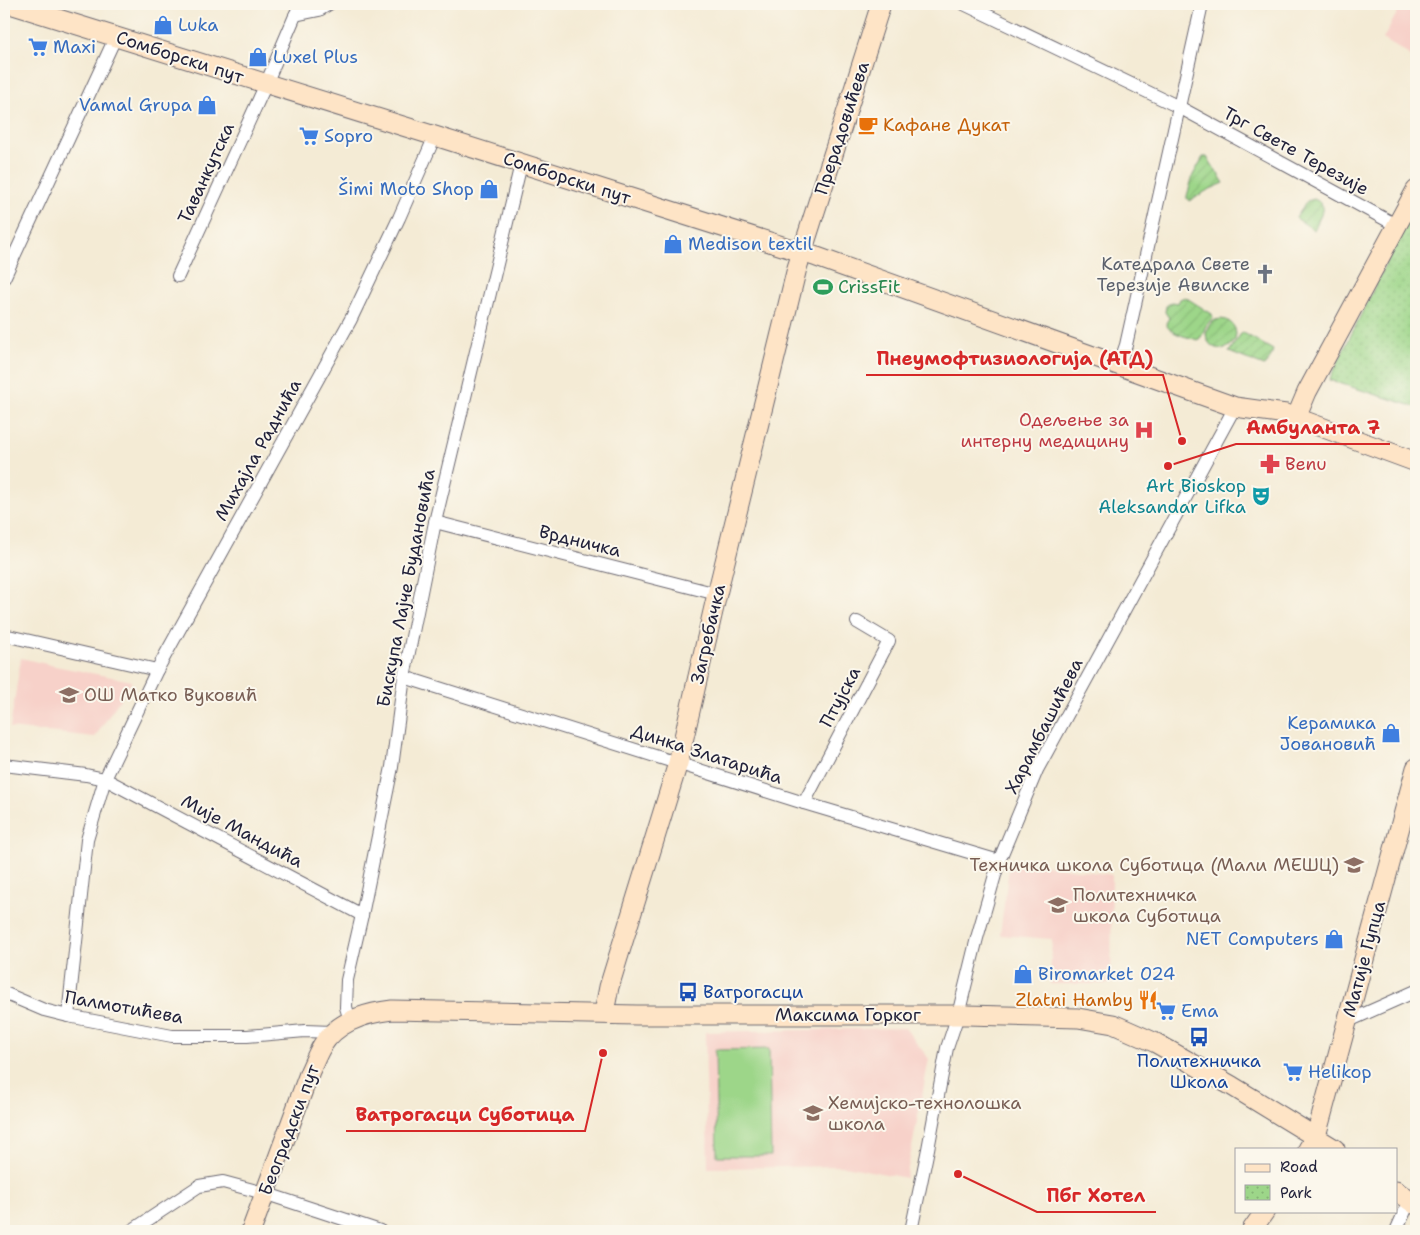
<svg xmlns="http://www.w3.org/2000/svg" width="1420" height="1235" font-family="'Shantell Sans',sans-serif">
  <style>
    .built { fill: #f7d1c9 }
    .grass { fill: #9dd689; stroke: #607c62 }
    .park { fill: url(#park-dots); stroke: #607c62 }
    .garden { fill: url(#garden-furrows); stroke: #607c62 }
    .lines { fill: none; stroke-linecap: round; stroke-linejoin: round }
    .street-casing { stroke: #6c6871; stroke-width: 14 }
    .secondary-casing { stroke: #6c6871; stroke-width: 21 }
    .street { stroke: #fff; stroke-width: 12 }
    .secondary { stroke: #fee4c6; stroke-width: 19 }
    .labels { text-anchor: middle; stroke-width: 4; stroke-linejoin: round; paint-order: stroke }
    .shop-label { font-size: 18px; fill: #366cbe; stroke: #fbf7ec; text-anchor: start }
    .street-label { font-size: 18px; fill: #22223b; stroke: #fbf7ec }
    .food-label { font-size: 18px; fill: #c56008; stroke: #fbf7ec; text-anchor: start }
    .worship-label { font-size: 18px; fill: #5b616d; stroke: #fbf7ec; text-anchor: end }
    .leisure-label { font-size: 18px; fill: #27864d; stroke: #fbf7ec; text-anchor: start }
    .health-label { font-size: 18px; fill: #be3a42; stroke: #fbf7ec; text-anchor: end }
    .culture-label { font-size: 18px; fill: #0d838f; stroke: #fbf7ec; text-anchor: end }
    .education-label { font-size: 18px; fill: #785e54; stroke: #fbf7ec; text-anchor: start }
    .transit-label { font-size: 18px; fill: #164399; stroke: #fbf7ec; text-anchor: start }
    .leader { fill: none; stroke: #d62828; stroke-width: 2 }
    .callout-dot { fill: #d62828; stroke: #fbf7ec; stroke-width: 2 }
    .callout-label { font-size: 19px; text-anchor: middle; font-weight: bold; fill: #d62828; stroke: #fbf7ec; stroke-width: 4; stroke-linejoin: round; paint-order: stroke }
  </style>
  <defs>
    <pattern id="park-dots" width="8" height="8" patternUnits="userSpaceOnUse" patternTransform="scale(1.25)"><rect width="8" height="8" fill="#9dd689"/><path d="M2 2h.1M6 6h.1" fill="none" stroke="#87b777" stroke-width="1.8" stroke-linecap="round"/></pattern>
    <pattern id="garden-furrows" width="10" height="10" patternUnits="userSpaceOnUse" patternTransform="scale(1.25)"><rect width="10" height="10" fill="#9dd689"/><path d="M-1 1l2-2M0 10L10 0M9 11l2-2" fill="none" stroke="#87b777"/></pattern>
  </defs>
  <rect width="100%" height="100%" fill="#fbf7ec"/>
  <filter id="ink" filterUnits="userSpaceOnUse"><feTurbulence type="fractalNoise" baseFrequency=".02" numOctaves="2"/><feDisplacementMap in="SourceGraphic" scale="10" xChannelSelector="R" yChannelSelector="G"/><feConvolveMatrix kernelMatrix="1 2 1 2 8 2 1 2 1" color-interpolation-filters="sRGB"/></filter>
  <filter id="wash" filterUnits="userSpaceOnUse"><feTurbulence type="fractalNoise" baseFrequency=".0096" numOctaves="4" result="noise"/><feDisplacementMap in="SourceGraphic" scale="20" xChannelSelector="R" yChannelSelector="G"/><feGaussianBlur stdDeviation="1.12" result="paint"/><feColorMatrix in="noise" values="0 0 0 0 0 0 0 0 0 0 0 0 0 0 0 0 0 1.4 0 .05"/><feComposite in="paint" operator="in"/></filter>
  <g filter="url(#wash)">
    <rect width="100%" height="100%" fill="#f4ebd5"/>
    <g class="built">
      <path d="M1402 4H1416V59L1383 39Z"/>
      <path d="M21 658 55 666 132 681 95 737 10 728Z"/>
      <path d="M1010 860 1112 875 1111 984H1050L1052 939 1000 935Z"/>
      <path d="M905 1028 929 1059 906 1178 845 1166 708 1168 705 1032Z"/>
    </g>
    <path class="grass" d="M769 1049 771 1156H717L715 1050Z"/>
    <path class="park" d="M1416 202V407L1329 380Z"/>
    <g class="garden">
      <path d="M1203 157H1207L1209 160 1224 183 1208 190 1189 201 1187 199V196L1193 175Z"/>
      <path d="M1314 199 1318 201 1323 206 1321 215 1314 230 1296 218 1307 201Z"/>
      <path d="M1185 297 1212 314 1213 319C1201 327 1206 334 1198 340 1188 337 1168 334 1166 323L1169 318 1165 312 1166 306 1172 302 1178 303 1180 299Z"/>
      <circle cx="1221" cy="334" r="15"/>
      <path d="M1242 332 1273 350 1270 359 1264 366 1229 352Z"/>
    </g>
  </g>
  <g filter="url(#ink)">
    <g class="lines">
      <defs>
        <g id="street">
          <path d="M964 4 1179 107 1396 225"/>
          <path d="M295 15 319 10 329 4"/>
          <path d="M178 276 266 84 300 4"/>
          <path d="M4 278 116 36"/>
          <path d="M1119 365 1126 345 1202 4"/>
          <path d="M435 522 717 594"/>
          <path d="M4 635 157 670"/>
          <path d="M404 677 804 803 999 861"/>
          <path d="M4 765 86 775 105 779 362 915"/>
          <path d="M804 803 889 641 857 622"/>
          <path d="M4 993 44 1010 68 1016 172 1036H247L305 1031 332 1032"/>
          <path d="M68 1016 87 840 105 779 157 670 351 319 399 218 435 136"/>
          <path d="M350 1021 346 1007 347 980 362 915 392 767 404 677 435 522 521 164"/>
          <path d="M1346 1022 1416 991"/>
          <path d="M131 1231 199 1186 223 1182 264 1193 380 1231"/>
          <path d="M911 1231 928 1149 947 1048 958 1015 977 938 999 861 1037 770 1235 407"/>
          <path d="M1396 1231 1410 1200"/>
        </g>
        <g id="secondary">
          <path d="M10 4 435 136 817 257 1235 407 1286 414 1416 462"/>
          <path d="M1296 418 1307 392 1416 190"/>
          <path d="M604 1013 609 987 678 763 717 594 797 268 881 4"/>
          <path d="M1308 1149 1316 1136 1416 768"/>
          <path d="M1396 1191 1416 1205"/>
          <path d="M251 1231 310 1071C314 1063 317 1054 322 1046 336 1022 366 1013 392 1010L637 1015H967L1078 1018 1113 1024 1156 1043 1232 1086 1335 1149"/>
          <path d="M1251 1231 1265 1211"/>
        </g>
      </defs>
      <use href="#street" class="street-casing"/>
      <use href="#secondary" class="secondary-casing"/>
      <use href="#street" class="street"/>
      <use href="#secondary" class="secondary"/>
    </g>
  </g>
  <defs>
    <symbol id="shop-bare" viewBox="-9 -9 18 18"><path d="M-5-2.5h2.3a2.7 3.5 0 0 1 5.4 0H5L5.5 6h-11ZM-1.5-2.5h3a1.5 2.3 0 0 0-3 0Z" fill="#3f7fe0" stroke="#fbf7ec" stroke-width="2.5" paint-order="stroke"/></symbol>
    <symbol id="supermarket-bare" viewBox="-9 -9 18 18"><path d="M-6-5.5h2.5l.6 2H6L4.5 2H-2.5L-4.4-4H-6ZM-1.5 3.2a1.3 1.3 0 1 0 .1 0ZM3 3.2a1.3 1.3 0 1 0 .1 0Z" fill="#3f7fe0" stroke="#fbf7ec" stroke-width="2.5" paint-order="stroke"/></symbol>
    <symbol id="cafe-bare" viewBox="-9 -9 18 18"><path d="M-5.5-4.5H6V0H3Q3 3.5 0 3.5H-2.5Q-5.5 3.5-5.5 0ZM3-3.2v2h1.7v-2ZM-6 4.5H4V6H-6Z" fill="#e8710a" stroke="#fbf7ec" stroke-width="2.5" paint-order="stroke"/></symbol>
    <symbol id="church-bare" viewBox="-9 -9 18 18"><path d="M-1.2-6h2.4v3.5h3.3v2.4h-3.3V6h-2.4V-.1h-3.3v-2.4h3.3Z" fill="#6b7280" stroke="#fbf7ec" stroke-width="2.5" paint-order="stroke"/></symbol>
    <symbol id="stadium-bare" viewBox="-9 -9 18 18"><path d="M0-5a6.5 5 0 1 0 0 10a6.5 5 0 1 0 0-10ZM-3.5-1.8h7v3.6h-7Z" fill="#2e9e5b" stroke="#fbf7ec" stroke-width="2.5" paint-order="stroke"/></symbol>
    <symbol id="hospital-bare" viewBox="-9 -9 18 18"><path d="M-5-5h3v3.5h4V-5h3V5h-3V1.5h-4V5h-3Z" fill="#e0444e" stroke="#fbf7ec" stroke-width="2.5" paint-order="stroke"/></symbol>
    <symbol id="pharmacy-bare" viewBox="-9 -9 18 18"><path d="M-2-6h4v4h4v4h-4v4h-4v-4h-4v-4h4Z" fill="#e0444e" stroke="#fbf7ec" stroke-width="2.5" paint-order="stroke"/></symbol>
    <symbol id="theatre-bare" viewBox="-9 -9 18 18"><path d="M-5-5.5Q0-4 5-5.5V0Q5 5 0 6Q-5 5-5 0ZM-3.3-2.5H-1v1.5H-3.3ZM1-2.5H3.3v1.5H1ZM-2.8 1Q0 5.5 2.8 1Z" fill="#0f9aa8" stroke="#fbf7ec" stroke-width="2.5" paint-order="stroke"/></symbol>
    <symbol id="school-bare" viewBox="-9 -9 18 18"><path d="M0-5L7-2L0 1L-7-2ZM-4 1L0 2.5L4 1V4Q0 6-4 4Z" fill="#8d6e63" stroke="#fbf7ec" stroke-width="2.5" paint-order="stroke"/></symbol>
    <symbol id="bus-bare" viewBox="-9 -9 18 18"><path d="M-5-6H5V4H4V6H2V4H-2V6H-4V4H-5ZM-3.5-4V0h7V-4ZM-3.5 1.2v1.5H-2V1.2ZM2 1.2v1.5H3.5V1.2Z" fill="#1a4fb4" stroke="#fbf7ec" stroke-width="2.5" paint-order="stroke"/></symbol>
    <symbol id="restaurant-bare" viewBox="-9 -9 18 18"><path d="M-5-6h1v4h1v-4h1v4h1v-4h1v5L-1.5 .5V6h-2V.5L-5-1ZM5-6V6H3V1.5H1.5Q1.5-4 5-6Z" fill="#e8710a" stroke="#fbf7ec" stroke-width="2.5" paint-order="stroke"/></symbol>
  </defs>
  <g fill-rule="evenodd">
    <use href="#shop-bare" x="149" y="11" width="28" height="28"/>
    <use href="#supermarket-bare" x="24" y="33" width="28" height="28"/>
    <use href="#shop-bare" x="244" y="43" width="28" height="28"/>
    <use href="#shop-bare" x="193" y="91" width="28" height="28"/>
    <use href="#cafe-bare" x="854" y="111" width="28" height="28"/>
    <use href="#supermarket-bare" x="295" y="122" width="28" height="28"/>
    <use href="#shop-bare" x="475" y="175" width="28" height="28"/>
    <use href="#shop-bare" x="659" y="230" width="28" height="28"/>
    <use href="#church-bare" x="1251" y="260" width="28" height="28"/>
    <use href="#stadium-bare" x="809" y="273" width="28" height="28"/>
    <use href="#hospital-bare" x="1130" y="416" width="28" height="28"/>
    <use href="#pharmacy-bare" x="1256" y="450" width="28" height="28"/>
    <use href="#theatre-bare" x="1247" y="482" width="28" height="28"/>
    <use href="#school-bare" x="55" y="681" width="28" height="28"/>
    <use href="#shop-bare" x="1377" y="719" width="28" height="28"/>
    <use href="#school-bare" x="1340" y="851" width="28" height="28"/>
    <use href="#school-bare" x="1044" y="891" width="28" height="28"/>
    <use href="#shop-bare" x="1320" y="925" width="28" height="28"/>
    <use href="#shop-bare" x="1009" y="960" width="28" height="28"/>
    <use href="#bus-bare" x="674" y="978" width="28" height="28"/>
    <use href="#restaurant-bare" x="1134" y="986" width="28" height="28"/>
    <use href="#supermarket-bare" x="1152" y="997" width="28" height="28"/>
    <use href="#bus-bare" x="1185" y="1023" width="28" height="28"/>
    <use href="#supermarket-bare" x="1279" y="1058" width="28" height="28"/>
    <use href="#school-bare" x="799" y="1099" width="28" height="28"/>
  </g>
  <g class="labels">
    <g class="shop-label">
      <text x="178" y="31">Luka</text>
      <text x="53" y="53">Maxi</text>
      <text x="273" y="63">Luxel Plus</text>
      <text x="192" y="111" text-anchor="end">Vamal Grupa</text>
      <text x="324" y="142">Sopro</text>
      <text x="474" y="195" text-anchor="end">Šimi Moto Shop</text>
      <text x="688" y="250">Medison textil</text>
      <text x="1376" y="729" text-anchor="end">Керамика<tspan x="1376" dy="21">Јовановић</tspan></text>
      <text x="1319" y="945" text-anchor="end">NET Computers</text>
      <text x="1038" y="980">Biromarket 024</text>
      <text x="1181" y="1017">Ema</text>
      <text x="1308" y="1078">Helikop</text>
    </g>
    <g class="street-label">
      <text transform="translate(180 57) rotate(18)" y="6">Сомборски пут</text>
      <text transform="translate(842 128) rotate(-72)" y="6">Прерадовићева</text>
      <text transform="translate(1296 151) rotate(29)" y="6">Трг Свете Терезије</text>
      <text transform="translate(206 173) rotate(-65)" y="6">Таванкутска</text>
      <text transform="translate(567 178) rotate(18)" y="6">Сомборски пут</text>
      <text transform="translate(258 450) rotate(-61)" y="6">Михајла Раднића</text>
      <text transform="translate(580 541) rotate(14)" y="6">Врдничка</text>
      <text transform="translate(406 588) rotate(-79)" y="6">Бискупа Лајче Будановића</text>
      <text transform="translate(708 634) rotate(-77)" y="6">Загребачка</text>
      <text transform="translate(840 697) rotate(-62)" y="6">Птујска</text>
      <text transform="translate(1044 726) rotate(-63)" y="6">Харамбашићева</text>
      <text transform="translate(707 754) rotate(18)" y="6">Динка Златарића</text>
      <text transform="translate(242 831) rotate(28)" y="6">Мије Мандића</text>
      <text transform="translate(1364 959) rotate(-75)" y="6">Матије Гупца</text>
      <text transform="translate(124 1007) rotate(10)" y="6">Палмотићева</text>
      <text x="848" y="1021">Максима Горког</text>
      <text transform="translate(289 1130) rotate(-69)" y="6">Београдски пут</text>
    </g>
    <g class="food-label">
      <text x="883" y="131">Кафане Дукат</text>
      <text x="1133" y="1006" text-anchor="end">Zlatni Hamby</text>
    </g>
    <g class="worship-label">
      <text x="1250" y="270">Катедрала Свете<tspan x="1250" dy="21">Терезије Авилске</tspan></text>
    </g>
    <g class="leisure-label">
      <text x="838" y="293">CrissFit</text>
    </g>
    <g class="health-label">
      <text x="1129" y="426">Одељење за<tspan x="1129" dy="21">интерну медицину</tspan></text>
      <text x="1285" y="470" text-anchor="start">Benu</text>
    </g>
    <g class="culture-label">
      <text x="1246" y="492">Art Bioskop<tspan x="1246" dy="21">Aleksandar Lifka</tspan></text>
    </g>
    <g class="education-label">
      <text x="84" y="701">ОШ Матко Вуковић</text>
      <text x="1339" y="871" text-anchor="end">Техничка школа Суботица (Мали МЕШЦ)</text>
      <text x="1073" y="901">Политехничка<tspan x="1073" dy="21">школа Суботица</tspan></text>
      <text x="828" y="1109">Хемијско-технолошка<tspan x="828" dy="21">школа</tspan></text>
    </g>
    <g class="transit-label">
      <text x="703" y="998">Ватрогасци</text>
      <text x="1199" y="1067" text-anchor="middle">Политехничка<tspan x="1199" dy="21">Школа</tspan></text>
    </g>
  </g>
  <path class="leader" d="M1182 441L1163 375H866M1168 466L1236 444H1390M603 1053L585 1131H346M958 1174L1037 1212H1156"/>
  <g class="callout-dot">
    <circle cx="1182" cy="441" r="5"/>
    <circle cx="1168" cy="466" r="5"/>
    <circle cx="603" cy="1053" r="5"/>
    <circle cx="958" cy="1174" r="5"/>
  </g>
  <g class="callout-label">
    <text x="1015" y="365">Пнеумофтизиологија (АТД)</text>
    <text x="1313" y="434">Амбуланта 7</text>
    <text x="465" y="1121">Ватрогасци Суботица</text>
    <text x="1096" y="1202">Пбг Хотел</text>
  </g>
  <rect width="1420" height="1235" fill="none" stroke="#fbf7ec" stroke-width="20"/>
  <rect x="1235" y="1148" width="162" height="65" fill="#fbf7ec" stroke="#a4a2a5"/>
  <rect x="1245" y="1164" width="25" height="8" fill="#fee4c6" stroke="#a4a2a5"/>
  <text x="1280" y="1172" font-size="15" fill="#22223b">Road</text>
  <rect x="1245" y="1185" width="25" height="15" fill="url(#park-dots)" stroke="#a4a2a5"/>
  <text x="1280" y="1198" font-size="15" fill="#22223b">Park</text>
</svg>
